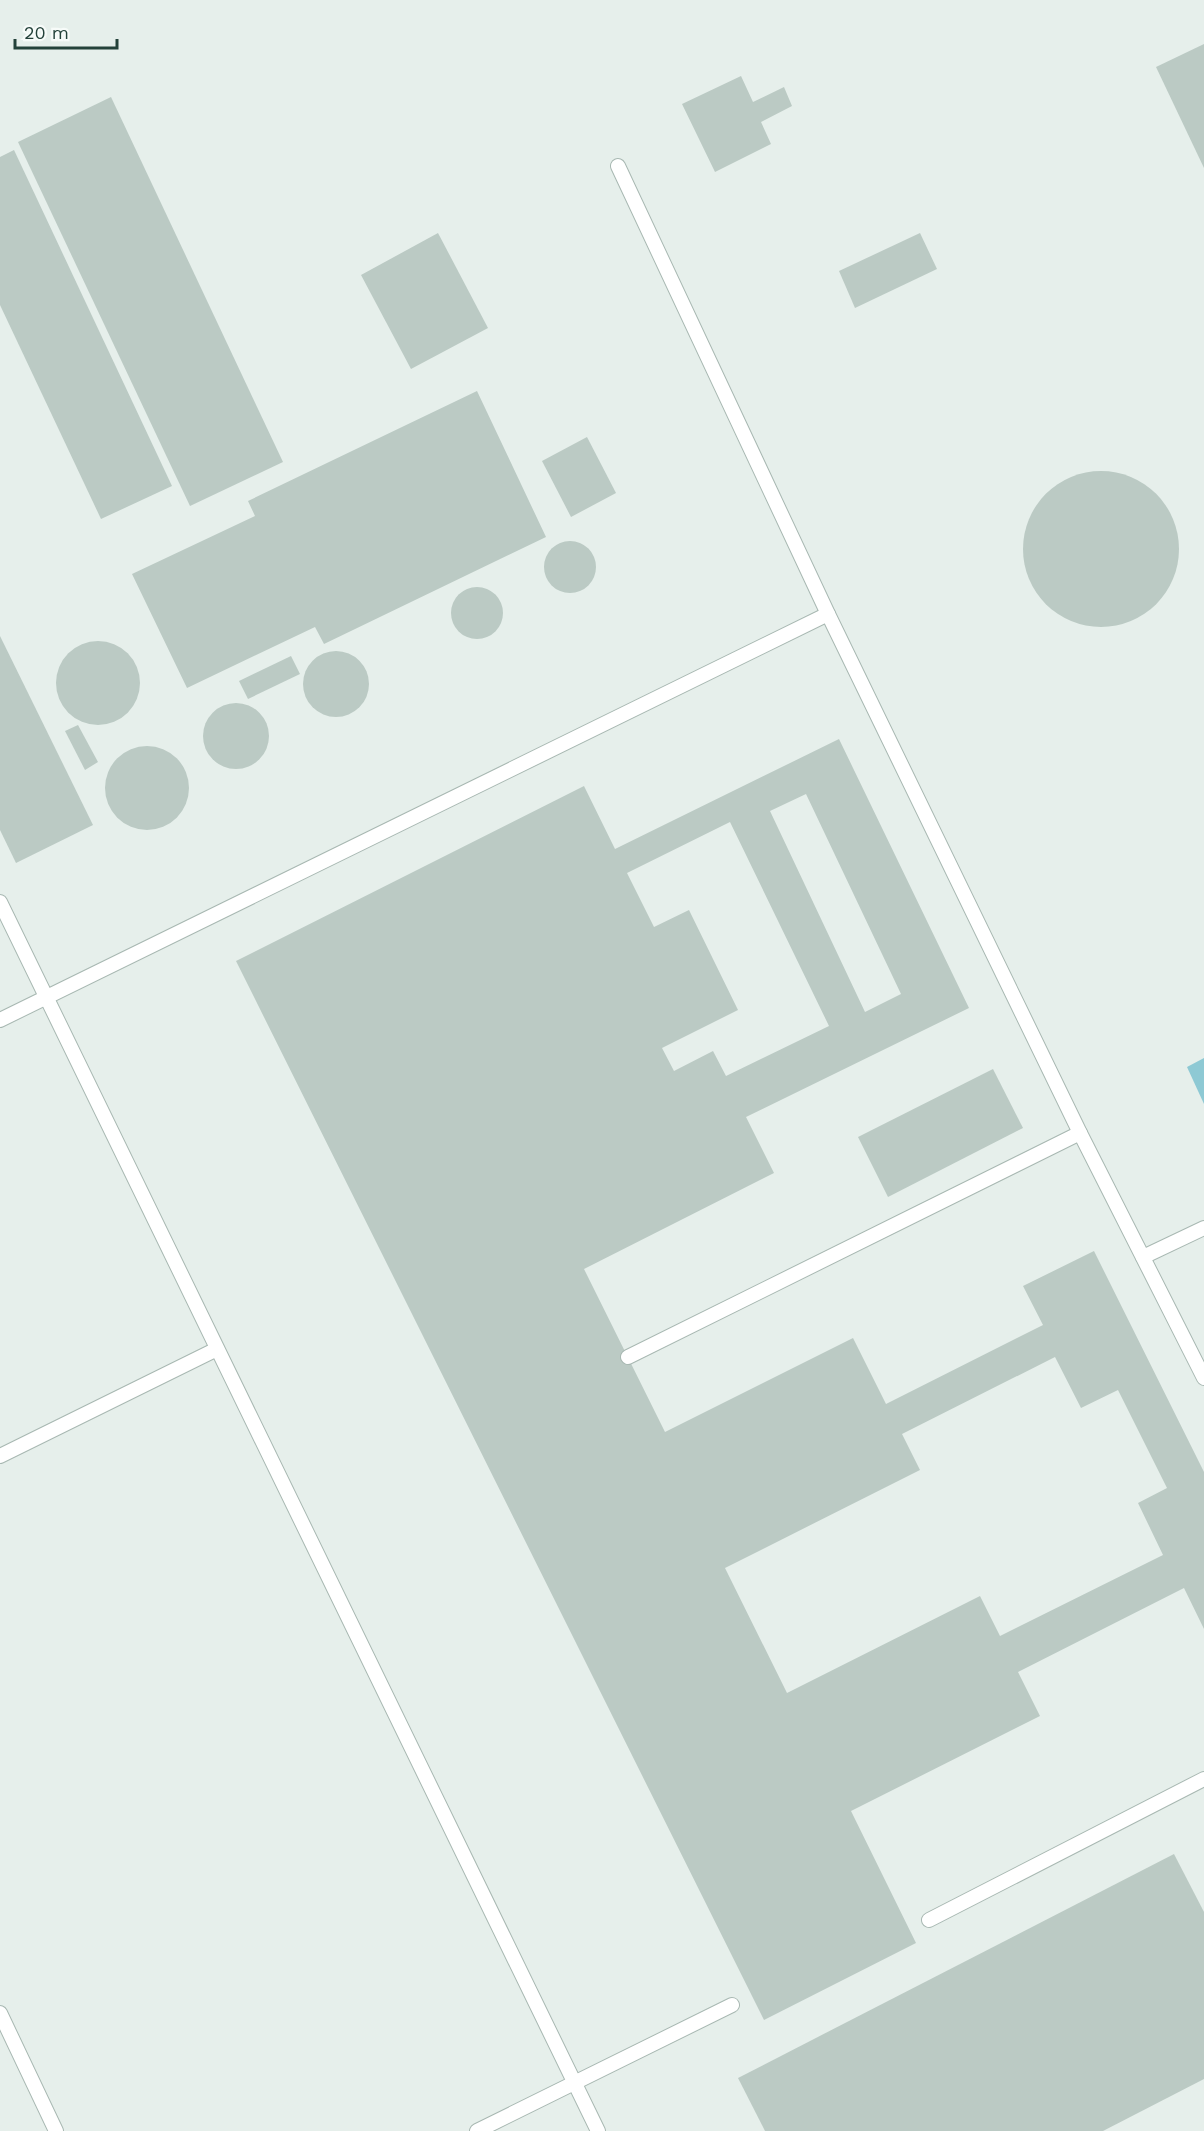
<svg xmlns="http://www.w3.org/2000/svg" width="1204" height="2131" font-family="'Work Sans',sans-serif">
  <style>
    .water { fill: #8ec9d4 }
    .building { fill: #bbcac4; fill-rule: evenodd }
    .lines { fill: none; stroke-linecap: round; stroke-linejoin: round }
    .lane-casing { stroke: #a8b8b2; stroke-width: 16 }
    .lane { stroke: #fff; stroke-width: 14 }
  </style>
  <rect width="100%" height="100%" fill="#e6efeb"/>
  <path class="water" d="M1204 1058V1104L1187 1067Z"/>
  <g class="building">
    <path d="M1204 44V168L1156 67Z"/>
    <path d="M741 76 753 102 784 87 792 106 761 122 771 144 715 172 682 104Z"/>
    <path d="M111 97 283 462 190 506 18 142Z"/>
    <path d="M14 150 172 486 101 519 0 305V157Z"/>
    <path d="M438 233 488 328 411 369 361 275Z"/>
    <path d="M920 233 937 269 855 308 839 271Z"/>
    <path d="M477 391 546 537 324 644 315 627 187 688 132 574 255 516 248 501Z"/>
    <path d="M587 437 616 493 571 517 542 461Z"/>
    <circle cx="1101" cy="549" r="78"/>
    <circle cx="570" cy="567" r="26"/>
    <circle cx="477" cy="613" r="26"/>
    <path d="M0 636 93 825 16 863 0 830Z"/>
    <circle cx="98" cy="683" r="42"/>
    <circle cx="336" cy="684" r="33"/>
    <path d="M291 656 300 674 248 699 239 681Z"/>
    <circle cx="236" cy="736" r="33"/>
    <path d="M78 725 98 762 85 770 65 731Z"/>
    <path d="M839 739 969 1008 746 1117 774 1173 584 1269 665 1432 853 1338 886 1404 1043 1325 1023 1286 1094 1251 1204 1472V1629L1184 1588 1018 1672 1040 1716 851 1811 916 1943 764 2020 236 961 584 786 615 849ZM806 794 901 994 865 1012 770 811ZM730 822 829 1026 726 1076 713 1051 674 1071 662 1048 738 1010 689 910 654 927 627 873ZM1055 1357 1081 1408 1118 1390 1167 1488 1138 1503 1163 1555 1000 1636 980 1596 787 1693 725 1568 920 1470 902 1434Z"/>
    <circle cx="147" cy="788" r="42"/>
    <path d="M993 1069 1023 1128 888 1197 858 1137Z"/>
    <path d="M1174 1854 1204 1912V2079L1103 2131H765L738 2078Z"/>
  </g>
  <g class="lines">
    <defs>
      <g id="lane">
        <path d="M618 166 828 614 1080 1133 1204 1378"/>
        <path d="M0 902 598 2131"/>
        <path d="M0 1020 828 614"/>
        <path d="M1143 1257 1204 1228"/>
        <path d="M628 1357 1080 1133"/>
        <path d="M0 1456 217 1349"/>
        <path d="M929 1920 1204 1779"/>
        <path d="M0 2013 56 2131"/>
        <path d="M477 2131 732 2005"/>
      </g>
    </defs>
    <use href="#lane" class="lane-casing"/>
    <use href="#lane" class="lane"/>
  </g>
  <path d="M15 39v9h102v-9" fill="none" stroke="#24423a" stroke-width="3"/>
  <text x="24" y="39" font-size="18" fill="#24423a" stroke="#f7fbf9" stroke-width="4.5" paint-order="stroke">20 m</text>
</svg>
